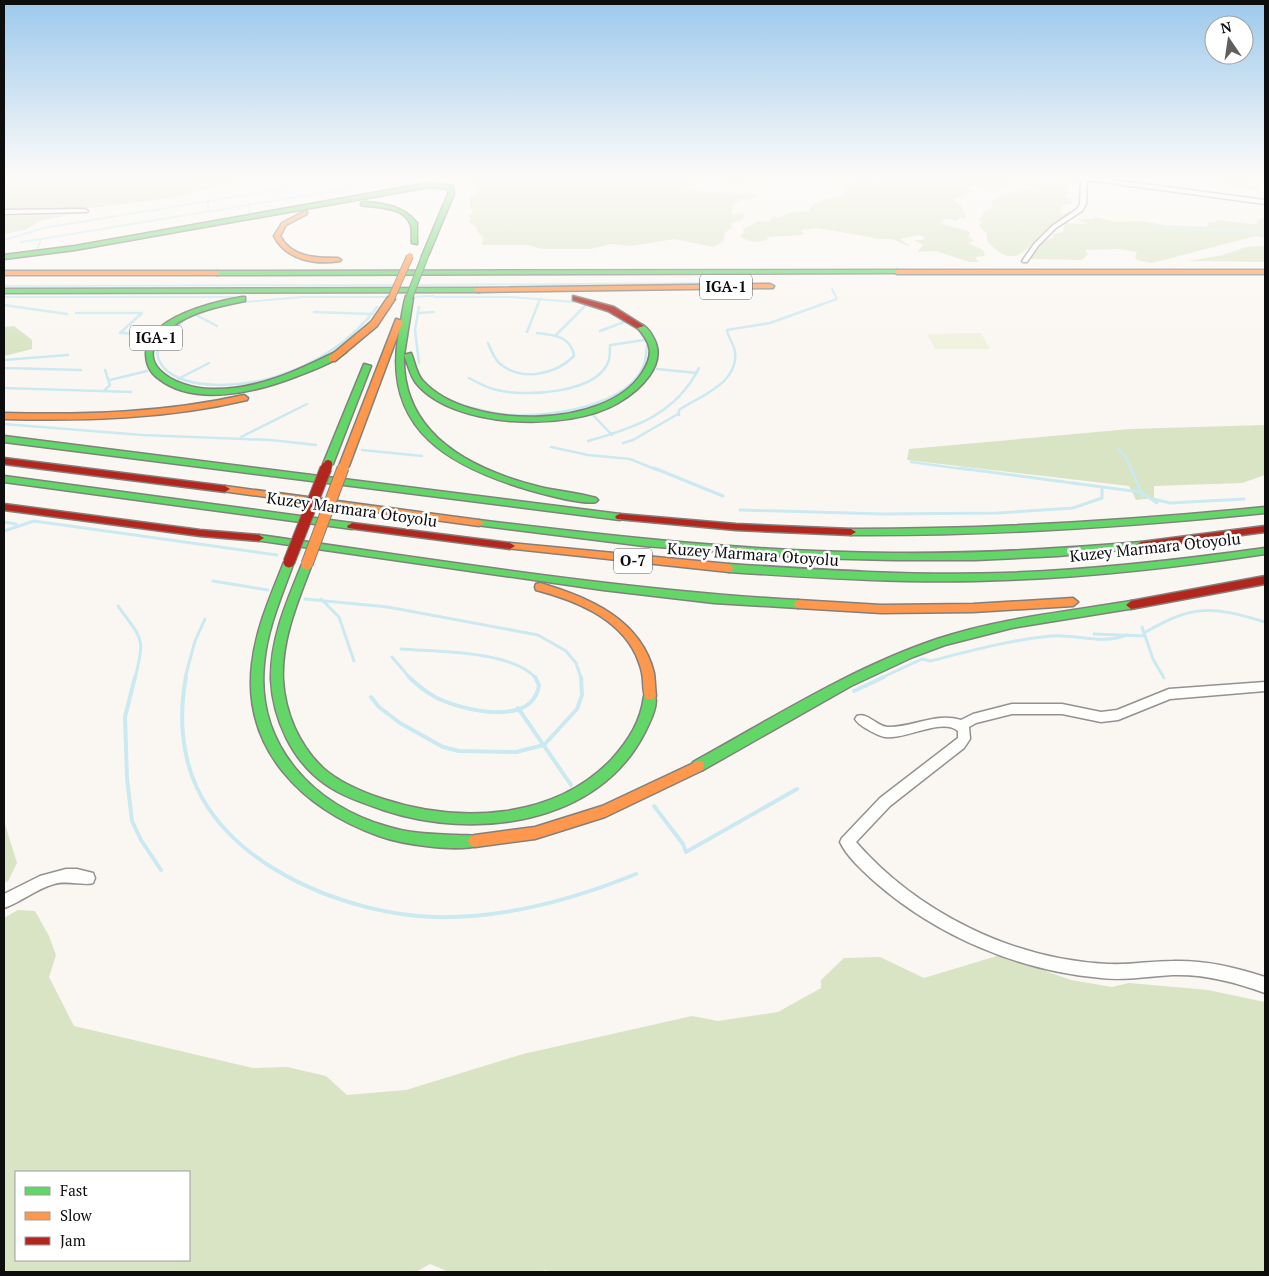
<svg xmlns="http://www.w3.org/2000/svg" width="1269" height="1276" font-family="'PT Serif',serif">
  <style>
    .forest { fill: #d8e4c3; fill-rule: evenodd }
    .pitch { fill: #eff2dd }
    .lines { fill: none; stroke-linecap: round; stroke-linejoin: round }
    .stream-far3 { stroke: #cbe9f1; stroke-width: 2 }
    .stream-far2 { stroke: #cbe9f1; stroke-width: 2.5 }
    .stream-far1 { stroke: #cbe9f1; stroke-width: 3 }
    .stream { stroke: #cbe9f1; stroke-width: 4 }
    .street-casing { stroke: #949290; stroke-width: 3 }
    .fast-casing { stroke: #81807d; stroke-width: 3 }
    .slow-casing { stroke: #81807d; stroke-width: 3 }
    .jam-casing { stroke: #81807d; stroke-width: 3 }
    .street { fill: #fefefd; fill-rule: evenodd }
    .fast { fill: #63d668; fill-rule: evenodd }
    .slow { fill: #ff974d; fill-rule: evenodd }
    .jam { fill: #b3261e; fill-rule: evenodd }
    .fast-bridge-casing { stroke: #81807d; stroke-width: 8; stroke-linecap: butt }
    .slow-bridge-far2-casing { stroke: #81807d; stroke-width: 8; stroke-linecap: butt }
    .slow-bridge-far1-casing { stroke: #81807d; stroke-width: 10; stroke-linecap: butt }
    .slow-bridge-casing { stroke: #81807d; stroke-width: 13; stroke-linecap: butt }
    .jam-bridge-far1-casing { stroke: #81807d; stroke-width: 10; stroke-linecap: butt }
    .jam-bridge-casing { stroke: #81807d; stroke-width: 13; stroke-linecap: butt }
    .fast-bridge { stroke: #63d668; stroke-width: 6 }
    .slow-bridge-far2 { stroke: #ff974d; stroke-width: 6 }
    .slow-bridge-far1 { stroke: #ff974d; stroke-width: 8 }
    .slow-bridge { stroke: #ff974d; stroke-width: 11 }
    .jam-bridge-far1 { stroke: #b3261e; stroke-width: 8 }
    .jam-bridge { stroke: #b3261e; stroke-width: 11 }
    .labels { text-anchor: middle; stroke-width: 5; stroke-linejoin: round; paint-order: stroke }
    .shield { fill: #fff; stroke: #565656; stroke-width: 1 }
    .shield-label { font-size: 15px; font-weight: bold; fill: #0d0d0d }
    .street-label { font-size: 16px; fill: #0d0d0d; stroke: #fff }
  </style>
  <rect width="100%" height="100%" fill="#faf7f2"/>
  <g class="forest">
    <path d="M4 175H293L241 181 171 198 90 208 37 210 4 209Z"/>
    <path d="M455 175H696L687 179 690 183 686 190 756 195 755 198 743 200 733 204 732 215 742 213 745 215 742 220 731 223 732 227 724 234V241L713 247 675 239 630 246 610 244 591 249H542L528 245H482L483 237 477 231V228L469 222 471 218 469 215 473 212 470 205V196L477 194 480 189 469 183 470 180Z"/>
    <path d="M754 175H768L775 179 739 186 719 185 724 177H745L742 179 745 180Z"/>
    <path d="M770 175H840C818 186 794 179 770 175Z"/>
    <path d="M909 175H964L991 178 989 176C999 173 1009 177 1019 178L1014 181 1016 183 995 192 973 185 962 187 975 191 964 193 970 196H961L953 200 961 206 967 218H959L958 221 946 219 940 221 946 222 938 223 969 231 970 234 968 236 974 241 968 243 983 250 985 256 975 257 979 262H969L936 251 917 252 923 245 914 240H922L925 237 918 235 900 239 910 246C902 245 899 241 891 239 883 238 879 241 871 237L817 228 802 230 801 232 804 233 802 235 765 237 769 239C760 243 748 243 740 236L744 232 743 229 759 221 769 222 773 216 778 218 792 212 809 211C814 200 829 198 841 197L844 194V186L855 181 853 178 857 179 858 176 875 179Z"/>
    <path d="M1193 175H1260L1248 177 1261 186 1252 191Z"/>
    <path d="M1037 181 1061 186 1068 192 1065 196 1073 203 1061 206V214L1067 213 1068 210 1071 213C1064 218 1055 222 1048 228 1025 248 1016 273 987 241V234L979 226 982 222 979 219 984 215 981 213 993 207 991 201 1004 194 1022 190 1040 192 1039 188 1031 185Z"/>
    <path d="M68 215 40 221 25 230 4 234V216Z"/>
    <path d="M1095 217 1116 222 1139 221 1165 225 1205 227 1209 225 1208 222 1215 223 1217 220 1251 224H1256L1259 219 1265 218V238L1256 236 1152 263 1137 260 1135 257 1137 252 1118 249 1085 250 1088 254 1082 260 1031 259C1037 245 1042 242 1054 237L1053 234 1063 232 1065 223 1087 224 1076 219H1094Z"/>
    <path d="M1265 246V262L1188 261 1223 255 1246 247Z"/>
    <path d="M14 326 32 340V349L4 356V327Z"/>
    <path d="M1265 425V475L1242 483 1154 486V498L1136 500 1129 486 907 460 909 449 1130 429Z"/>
    <path d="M4 821 17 863 8 881 4 883Z"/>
    <path d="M18 910 35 911 49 936 56 955 49 977 74 1026 253 1068 287 1067 326 1076 347 1095 406 1090 523 1054 692 1016 718 1021 778 1012 821 988V980L844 958 880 957 924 978 1000 955 1071 980 1112 987 1129 983 1208 990 1265 1002V1272H549L546 1270 539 1272H449L430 1264 416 1272H4V918ZM16 1172H189V1260H16Z"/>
  </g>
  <path class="pitch" d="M981 333 990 349H935L927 334Z"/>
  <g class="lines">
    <g class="stream-far3">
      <path d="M208 201V211"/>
      <path d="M249 204 250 216"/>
      <path d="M1153 227 1265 232"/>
      <path d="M41 239 388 182 410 175"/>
      <path d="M4 240 44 228 368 175"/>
      <path d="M21 242 41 239 37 250"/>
      <path d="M418 285 712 283"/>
      <path d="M4 286 394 285"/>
      <path d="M4 297H235"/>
      <path d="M412 297 434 296"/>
      <path d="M434 297H511L574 302"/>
      <path d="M245 302 302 297H388"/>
      <path d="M538 305 540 299"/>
      <path d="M820 305 837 299 832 289"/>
    </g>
    <g class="stream-far2">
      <path d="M4 305 67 314"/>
      <path d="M419 307 415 330 419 363"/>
      <path d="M314 312 373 314"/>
      <path d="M76 313H142L120 333"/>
      <path d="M418 313 434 312"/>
      <path d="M196 315 217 326"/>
      <path d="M182 322C173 330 160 338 158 351 156 357 160 363 164 368 188 392 245 386 275 377 316 364 351 342 377 307"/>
      <path d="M600 331 627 321"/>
      <path d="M527 332 538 304"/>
      <path d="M121 333 153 335"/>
      <path d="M555 336 587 304"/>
      <path d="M488 343C491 350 494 358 499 363 521 382 555 375 574 356 571 336 554 335 537 333"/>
      <path d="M611 345 644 340"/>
      <path d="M4 360 68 355"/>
      <path d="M4 368 81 370"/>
      <path d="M657 369 697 373"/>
      <path d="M469 378C478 383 487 388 497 390 525 397 598 394 609 360 610 356 610 350 610 345"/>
      <path d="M178 379 209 363"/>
      <path d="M110 380 147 371"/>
      <path d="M4 388 131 392"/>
      <path d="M104 391 110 385 105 370"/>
      <path d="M465 406C480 410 495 414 510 415 549 417 628 407 644 365 646 360 646 352 647 346"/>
      <path d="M592 414 612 435"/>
      <path d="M679 415V410C700 396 739 383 735 352 734 344 728 338 727 330L770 323 823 304"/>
      <path d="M4 424 142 435 271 440 316 445"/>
      <path d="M241 437 307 404"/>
      <path d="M588 441C635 428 676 414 699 368"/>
      <path d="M623 443 633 440 678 414"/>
      <path d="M551 447 588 455 630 459 657 470"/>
      <path d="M1118 448 1126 457 1131 470"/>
      <path d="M362 450 422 456"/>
      <path d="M911 462 970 470"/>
    </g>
    <g class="stream-far1">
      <path d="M654 468 723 496"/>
      <path d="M960 468 1140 492"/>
      <path d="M1131 468 1143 497"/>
      <path d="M1141 492 1157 503"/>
      <path d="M1153 499 1170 503 1244 499"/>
      <path d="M740 510 882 514 998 513 1073 508 1102 498V488"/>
      <path d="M4 522 16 524"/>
      <path d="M4 531 34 521 277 555"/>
      <path d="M213 581 268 590"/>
      <path d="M305 599 388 607 538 635 566 651 576 663 581 678"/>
      <path d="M321 599 339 617 354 661"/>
      <path d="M118 606C142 640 146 636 135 678"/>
      <path d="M1142 627 1153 659 1164 678"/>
      <path d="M1144 633C1193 604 1212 606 1265 622"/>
      <path d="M1094 634 1145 636"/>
      <path d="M401 649C437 652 510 650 536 678"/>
      <path d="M392 657 410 678"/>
      <path d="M185 678 195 641 205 619"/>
      <path d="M881 678 922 659 930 661C970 651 1010 640 1051 636 1076 634 1102 645 1127 635"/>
    </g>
    <g class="stream">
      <path d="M135 677 125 717 127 778 132 821 141 840 161 870"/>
      <path d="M186 677C179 714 181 754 197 788 236 870 349 914 434 917 504 919 572 900 636 874"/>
      <path d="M409 677C417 685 426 692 437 698 462 710 533 728 539 685L535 677"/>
      <path d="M854 691 884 677"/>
      <path d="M371 697 379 707 400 723 443 747 459 751 516 752 544 745 577 709 582 695 581 677"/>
      <path d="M518 708 571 785"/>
      <path d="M654 806 683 844 686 852 797 789"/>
    </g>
    <defs>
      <g id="street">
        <path d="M1060 175H1075L1265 200V204L1087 180 1086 204 1082 211 1056 228 1038 246 1027 262H1023L1022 261 1034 244 1052 226 1077 209 1080 204 1081 179Z"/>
        <path d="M85 209 88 211 87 212 4 214V210Z"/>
        <path d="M1265 682V691L1170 699 1118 720 1101 722 1062 714H1012L976 723 969 727 970 739 964 748 890 806 856 842C918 913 1014 960 1108 964 1130 965 1151 961 1173 961 1205 960 1235 967 1265 977V993C1235 982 1205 974 1173 975 1149 976 1125 981 1101 978 1019 971 937 936 875 882 863 871 847 857 840 842L842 838 880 798 958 738V731C942 717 905 740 885 737 879 736 872 732 867 729 862 726 858 724 855 719L857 716C868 712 877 727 888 727 914 727 936 712 961 720L973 714 1012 704H1062L1101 712 1117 710 1169 689Z"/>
        <path d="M66 869H77L93 873 95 878 93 883C84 886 67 880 54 884 36 889 21 902 4 908V894L40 876Z"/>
      </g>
      <g id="fast">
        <path d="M429 183 453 186 454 194 428 256 425 258 422 256 448 194V189L429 187 75 250 4 259V255L75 246Z"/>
        <path d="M363 202C384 203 403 206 417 223V244L412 243C411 237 413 228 410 223 402 206 376 208 361 205V203Z"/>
        <path d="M897 270 899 271V273L217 275 214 273 217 271Z"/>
        <path d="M477 288 481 290 480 292 4 293V289Z"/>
        <path d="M406 296 413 298 404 355 411 353C415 362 416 374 423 381 467 430 606 430 642 373 655 353 651 343 636 326L640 324C646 326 650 331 653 337 669 364 639 391 618 403 569 432 453 429 416 383 410 375 408 364 404 355 401 435 472 470 540 487 558 491 578 493 596 498L598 500 596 502C583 505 543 494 529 490 451 467 384 431 398 338 401 324 402 309 406 296Z"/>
        <path d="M242 297H245V301C220 306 194 311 173 326 124 360 174 389 212 389 258 390 299 370 339 350L346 352C333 363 311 371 295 377 256 392 195 407 159 379 150 373 146 364 146 353 147 317 214 302 242 297Z"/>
        <path d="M364 364 371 366 333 464 328 467 325 466 323 464Z"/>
        <path d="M4 436 620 514 625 517 620 520 4 442Z"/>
        <path d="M4 476 352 523 357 526 352 529 4 482Z"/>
        <path d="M1265 507V513C1127 527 990 536 851 535L846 532 851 529C990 529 1127 521 1265 507Z"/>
        <path d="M479 520C616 537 754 552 892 553 976 554 1058 549 1141 542L1146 545 1141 548 1058 556 976 560H893L810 558 644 546 476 525 474 523Z"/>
        <path d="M259 535C438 560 617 590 798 600L803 604 798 608 714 603 603 590 255 540 254 538Z"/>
        <path d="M1265 548V554C1179 567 1092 577 1005 580 913 584 821 578 729 572L724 568 729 564C821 570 913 576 1005 573 1092 570 1179 560 1265 548Z"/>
        <path d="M289 559 294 562C282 595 267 629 264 664 256 746 314 806 389 827 411 834 435 834 457 835 465 836 473 834 480 837L482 841 480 845C458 853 401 844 379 836 303 809 242 750 252 664 256 628 271 595 284 562Z"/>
        <path d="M307 561 312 564C298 601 281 640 283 680 285 713 299 745 323 768 340 783 362 792 383 799 459 824 554 820 612 759 629 740 641 721 644 696L646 693H654C660 703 650 722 645 732 598 826 473 840 383 810 363 803 342 796 325 784 292 761 273 719 271 680 270 639 287 601 302 564Z"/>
        <path d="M1131 601 1135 602 1136 605 1135 608 1012 628 945 645 913 657 851 686 703 770 698 771 693 770 692 766 693 762C773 718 851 668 937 639 1000 618 1066 612 1131 601Z"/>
      </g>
      <g id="slow">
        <path d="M305 211 307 212V214L286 225 280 236C292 258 316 258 338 258L341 260 340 261C315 265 286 260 274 236L282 223Z"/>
        <path d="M1265 270V274H897L894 272 897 270Z"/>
        <path d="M4 271H217L220 273 217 275H4Z"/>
        <path d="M770 284 774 286 773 288 477 292 473 290 477 288Z"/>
        <path d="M388 297 395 299 377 326 335 361H329V357L371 322Z"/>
        <path d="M396 319 403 321 349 466 347 468H341L339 466Z"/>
        <path d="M244 395 248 398 247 400C167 419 85 421 4 419V413C85 415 164 413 244 395Z"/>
        <path d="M225 486 479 520 484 523 479 526 222 491V487Z"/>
        <path d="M510 543 729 564 734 568 729 572 506 548 505 546Z"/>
        <path d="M540 583C588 597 641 619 654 673 655 680 655 688 656 696L654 699H646C642 691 644 682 642 673 641 667 638 660 636 655 618 617 574 600 536 590L535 587 536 584Z"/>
        <path d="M1073 598 1078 602 1073 606 973 612 881 613 798 608 793 604 798 600 881 605 973 604Z"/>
        <path d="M698 761 703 762 704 766 703 770 605 817 535 839 475 847 470 845 468 841 470 837 475 835 535 827 602 806Z"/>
      </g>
      <g id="jam">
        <path d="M573 296 614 307 644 326 637 328 608 311 573 300Z"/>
        <path d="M4 458 225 486 230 489 225 492 4 464Z"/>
        <path d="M4 504 200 530 259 535 264 538 259 541 200 536 4 510Z"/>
        <path d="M620 514 736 524 851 529 856 532 851 535 736 530 617 519 615 517 617 515Z"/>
        <path d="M352 523 510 543 515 546 510 549 348 528 347 526Z"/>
        <path d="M1265 526V532L1141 548 1136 545 1141 542Z"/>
        <path d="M1265 576V584L1131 609 1126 605 1131 601Z"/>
      </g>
    </defs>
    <use href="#street" class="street-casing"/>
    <use href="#fast" class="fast-casing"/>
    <use href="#slow" class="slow-casing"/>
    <use href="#jam" class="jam-casing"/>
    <use href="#street" class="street"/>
    <use href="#fast" class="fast"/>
    <use href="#slow" class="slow"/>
    <use href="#jam" class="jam"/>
    <defs>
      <path id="fast-bridge" d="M409 298 425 256"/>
      <path id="slow-bridge-far2" d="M391 299 410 256"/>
      <path id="slow-bridge-far1" d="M343 470 344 466"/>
      <path id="slow-bridge" d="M307 564 343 468"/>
      <path id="jam-bridge-far1" d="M326 470 328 464"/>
      <path id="jam-bridge" d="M289 562 326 468"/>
    </defs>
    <use href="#fast-bridge" class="fast-bridge-casing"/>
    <use href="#slow-bridge-far2" class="slow-bridge-far2-casing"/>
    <use href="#slow-bridge-far1" class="slow-bridge-far1-casing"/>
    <use href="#slow-bridge" class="slow-bridge-casing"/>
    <use href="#jam-bridge-far1" class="jam-bridge-far1-casing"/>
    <use href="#jam-bridge" class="jam-bridge-casing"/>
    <use href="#fast-bridge" class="fast-bridge"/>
    <use href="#slow-bridge-far2" class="slow-bridge-far2"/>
    <use href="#slow-bridge-far1" class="slow-bridge-far1"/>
    <use href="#slow-bridge" class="slow-bridge"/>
    <use href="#jam-bridge-far1" class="jam-bridge-far1"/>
    <use href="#jam-bridge" class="jam-bridge"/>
  </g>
  <linearGradient id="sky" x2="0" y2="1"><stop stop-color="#9cc9ec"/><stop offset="0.5" stop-color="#fdfbf9"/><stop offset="1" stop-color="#fdfbf9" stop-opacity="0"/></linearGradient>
  <rect width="1269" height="353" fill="url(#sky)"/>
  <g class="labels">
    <g class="shield">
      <rect x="700" y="274.5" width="52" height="25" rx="4"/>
      <rect x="130" y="325.5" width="52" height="25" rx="4"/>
      <rect x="614" y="548.5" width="38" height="25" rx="4"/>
    </g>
    <g class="shield-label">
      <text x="726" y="292">IGA-1</text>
      <text x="156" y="343">IGA-1</text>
      <text x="633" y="566">O-7</text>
    </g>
    <g class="street-label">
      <text transform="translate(352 509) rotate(8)" y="6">Kuzey Marmara Otoyolu</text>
      <text transform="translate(1155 547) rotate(-6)" y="6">Kuzey Marmara Otoyolu</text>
      <text transform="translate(753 554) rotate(4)" y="6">Kuzey Marmara Otoyolu</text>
    </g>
  </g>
  <rect width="1269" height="1276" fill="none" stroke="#0d0d0d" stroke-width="10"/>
  <rect x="15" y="1171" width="175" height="90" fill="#ffffff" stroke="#9e9e9e"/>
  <rect x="25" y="1187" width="25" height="8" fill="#63d668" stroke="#9e9e9e"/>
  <text x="60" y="1196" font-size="15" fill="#0d0d0d">Fast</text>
  <rect x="25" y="1212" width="25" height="8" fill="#ff974d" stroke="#9e9e9e"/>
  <text x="60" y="1221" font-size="15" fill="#0d0d0d">Slow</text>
  <rect x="25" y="1237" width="25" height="8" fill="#b3261e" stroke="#9e9e9e"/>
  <text x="60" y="1246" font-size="15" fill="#0d0d0d">Jam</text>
  <g transform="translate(1229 40) rotate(347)"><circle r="24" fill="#ffffff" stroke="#9e9e9e"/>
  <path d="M0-4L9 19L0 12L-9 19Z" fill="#605f5d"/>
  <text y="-8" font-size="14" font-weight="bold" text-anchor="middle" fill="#0d0d0d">N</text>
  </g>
</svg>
